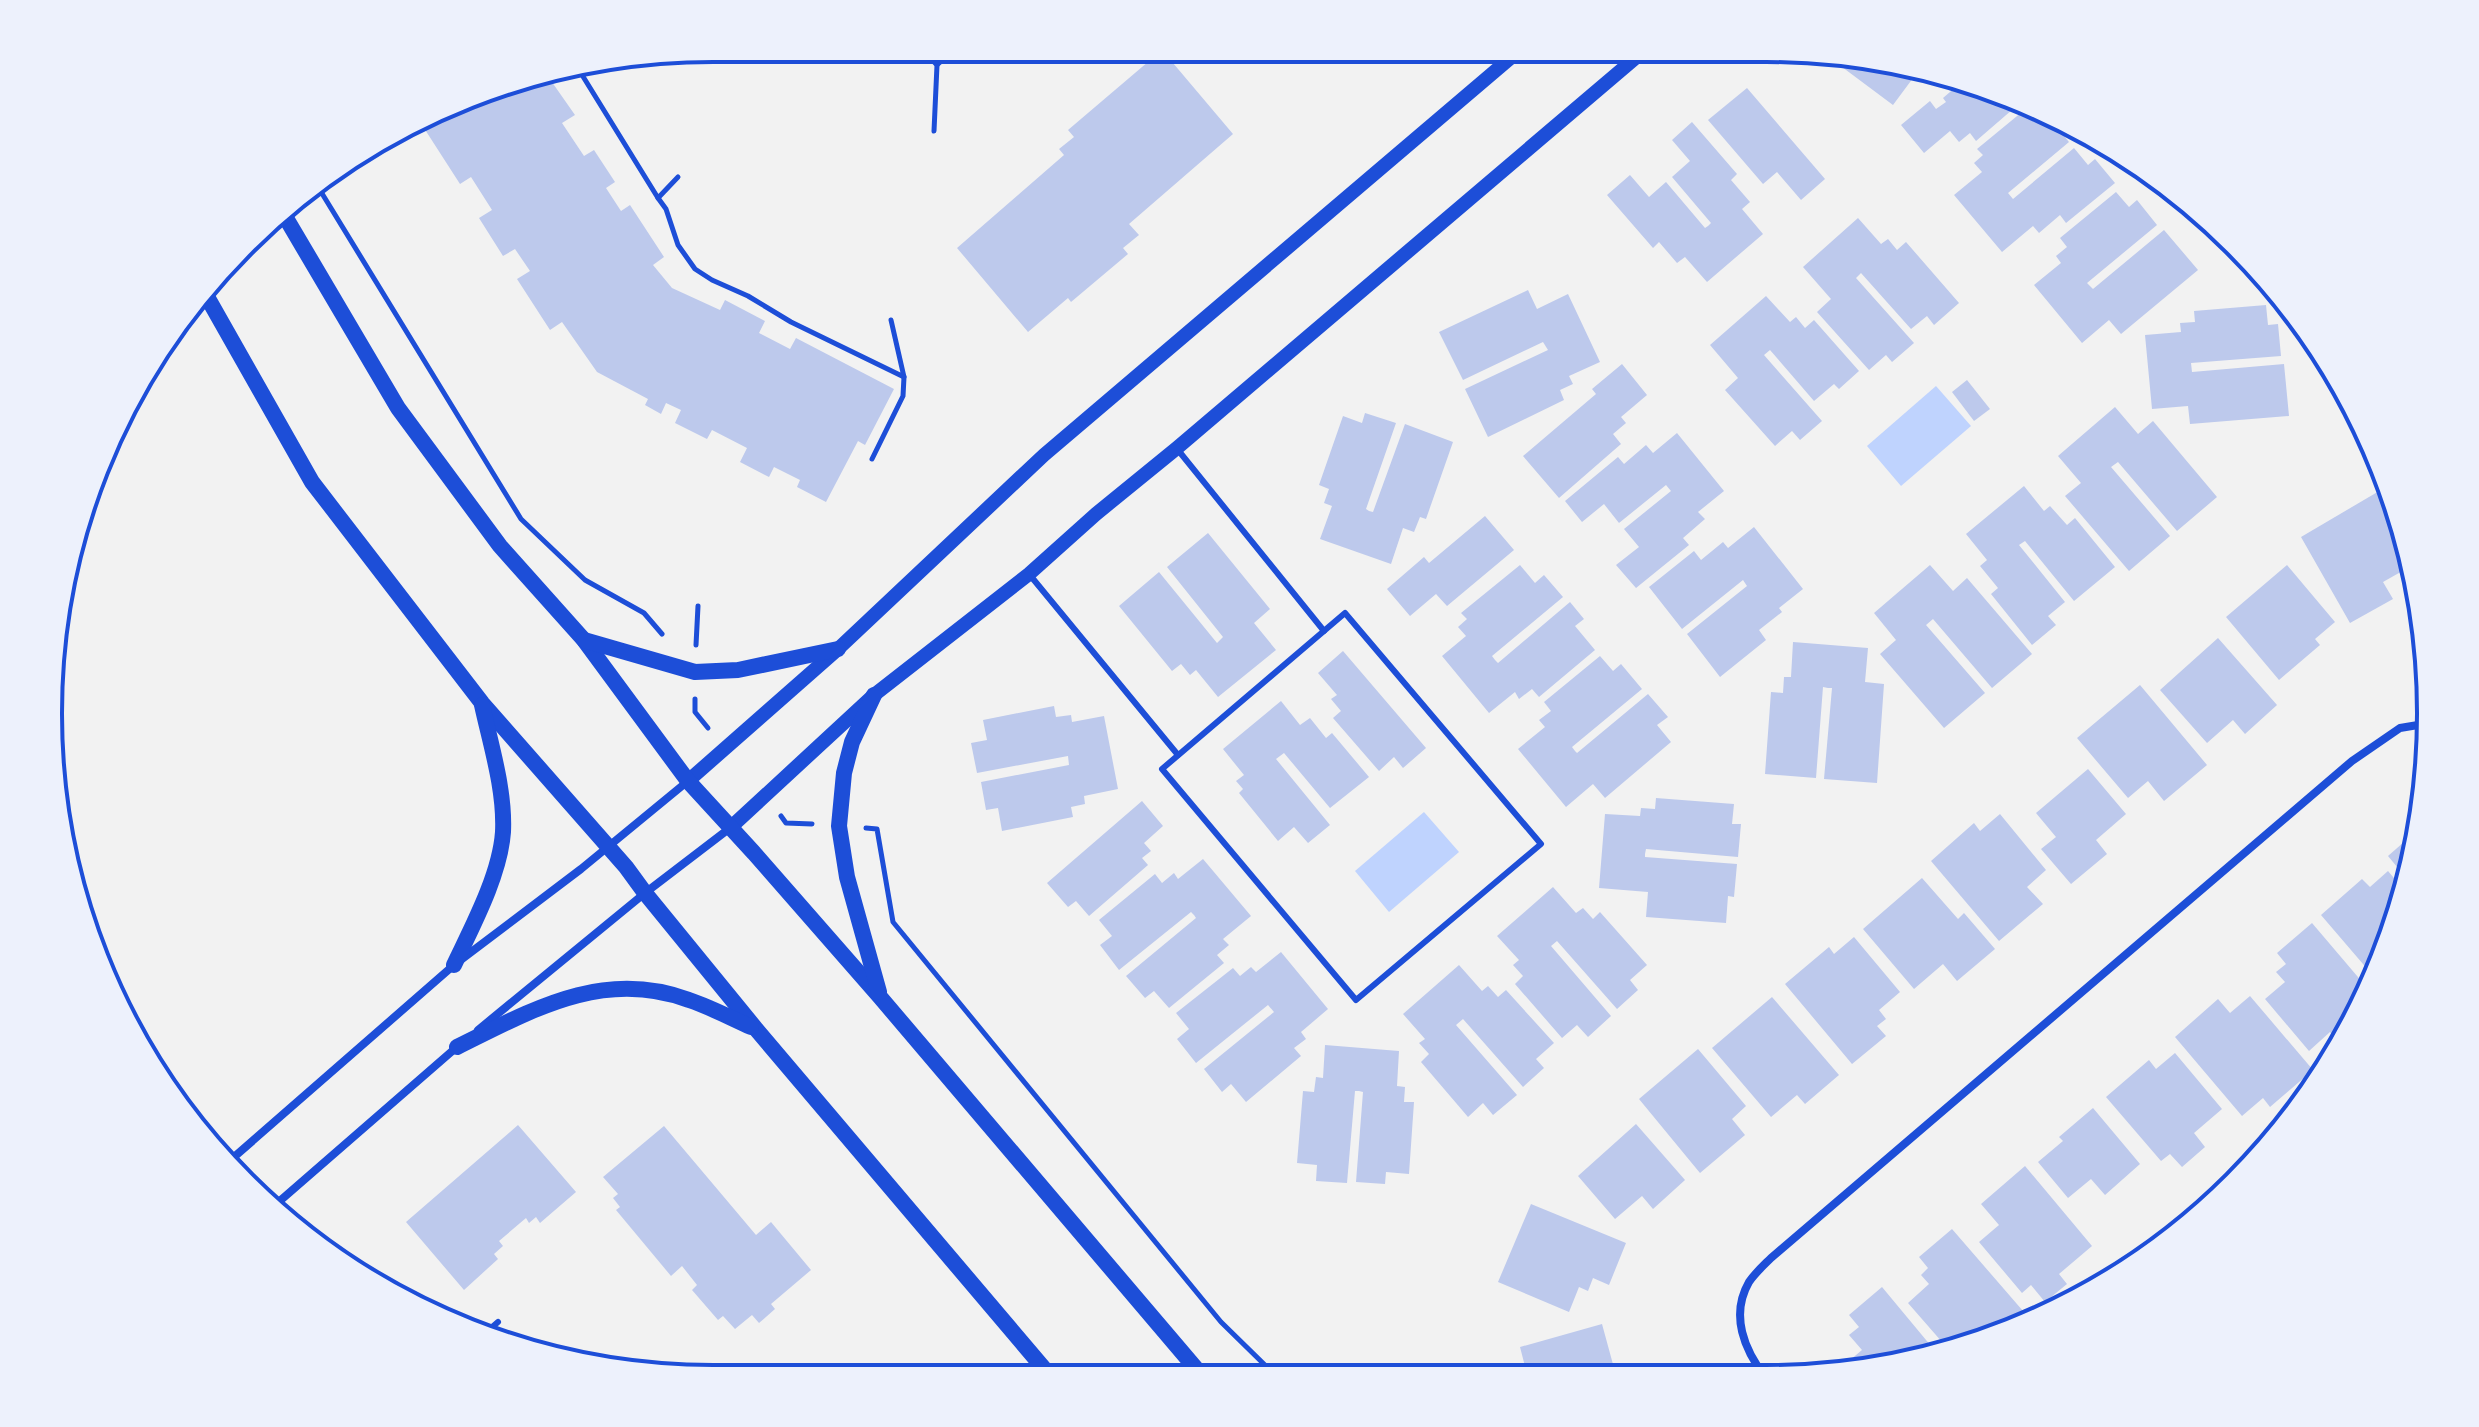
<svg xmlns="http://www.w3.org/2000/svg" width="2479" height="1427" font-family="'Roboto Condensed',sans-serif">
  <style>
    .water { fill: #bfd3fe }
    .building { fill: #bdc9ec }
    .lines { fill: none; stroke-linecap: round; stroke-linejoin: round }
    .path { stroke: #1d4ed8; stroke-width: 5 }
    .service { stroke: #1d4ed8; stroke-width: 6 }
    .minor { stroke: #1d4ed8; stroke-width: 8 }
    .tertiary { stroke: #1d4ed8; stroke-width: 14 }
    .secondary { stroke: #1d4ed8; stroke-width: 16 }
    .rim { fill: none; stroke: #1d4ed8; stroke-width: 4 }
  </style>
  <rect width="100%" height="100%" fill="#f2f2f2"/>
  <g class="water">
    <path d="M1936 386 1971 426 1901 486 1867 446Z"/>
    <path d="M1424 812 1459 852 1389 912 1355 871Z"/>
  </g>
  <g class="building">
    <path d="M1162 50 1233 134 1129 224 1139 235 1123 248 1128 254 1071 302 1068 298 1028 332 957 248 1064 155 1059 149 1074 137 1068 130Z"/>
    <path d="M1838 55 1878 63 1931 74 1925 81 1916 74 1893 105 1834 61Z"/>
    <path d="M547 75 575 115 562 123 584 156 594 150 615 182 606 188 621 211 630 205 664 257 653 265 672 288 720 310 725 300 765 321 759 333 790 349 796 338 894 389 865 445 858 441 826 502 797 487 800 480 774 467 769 477 740 462 747 448 712 430 707 439 675 423 681 410 666 403 661 414 645 405 648 399 597 372 562 322 550 330 517 279 530 271 515 249 503 256 479 218 492 210 471 177 460 184 422 125 500 83Z"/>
    <path d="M1964 80 1980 83 2020 103 1976 141 1970 133 1959 142 1950 131 1924 153 1901 125 1930 101 1936 109 1946 102 1943 98Z"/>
    <path d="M1747 88 1825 179 1801 200 1777 172 1763 184 1708 120Z"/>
    <path d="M2028 107 2049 118 2069 142 2008 193 2013 199 2074 148 2088 165 2095 159 2115 183 2066 223 2060 215 2039 233 2033 226 2002 252 1954 195 1982 172 1974 163 1983 155 1977 149Z"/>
    <path d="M1692 122 1737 174 1731 180 1750 202 1742 209 1763 234 1707 282 1685 257 1677 263 1659 242 1653 248 1607 195 1630 175 1649 197 1666 182 1705 228 1708 226 1711 223 1672 177 1690 161 1672 140Z"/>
    <path d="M2116 192 2129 207 2137 200 2157 225 2087 283 2093 289 2164 230 2198 270 2121 334 2109 320 2082 343 2034 285 2061 263 2056 256 2067 247 2060 238Z"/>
    <path d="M1858 218 1881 244 1888 239 1897 250 1906 242 1959 303 1934 325 1927 316 1911 329 1861 273 1856 278 1914 343 1892 362 1886 355 1869 370 1817 312 1831 299 1803 267Z"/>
    <path d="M1528 290 1537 309 1568 294 1600 362 1569 376 1573 384 1560 390 1564 400 1488 437 1465 389 1548 350 1543 342 1463 380 1439 332Z"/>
    <path d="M1766 296 1790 322 1796 317 1805 328 1814 320 1859 371 1839 389 1834 384 1814 401 1770 350 1764 355 1822 421 1800 440 1792 431 1775 446 1725 390 1738 378 1710 345Z"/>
    <path d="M2266 305 2268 325 2278 324 2281 356 2191 363 2192 372 2284 364 2289 416 2190 424 2188 406 2152 409 2145 335 2181 332 2180 323 2195 322 2194 311Z"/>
    <path d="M1622 364 1647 395 1621 417 1626 423 1613 434 1621 444 1559 498 1523 456 1596 394 1592 389Z"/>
    <path d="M1967 380 1990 409 1974 421 1952 392Z"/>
    <path d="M2115 407 2138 434 2153 421 2217 497 2177 531 2118 462 2111 467 2170 536 2129 571 2065 496 2081 483 2058 456Z"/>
    <path d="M1365 413 1396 423 1366 509 1369 511 1373 512 1405 424 1453 442 1426 519 1420 517 1414 532 1403 528 1391 564 1320 539 1332 506 1324 503 1329 489 1319 485 1343 416 1362 423Z"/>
    <path d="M1677 433 1724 491 1698 512 1705 519 1683 538 1689 545 1636 588 1616 565 1639 547 1624 529 1671 491 1666 485 1619 523 1604 504 1582 522 1565 501 1618 457 1624 464 1646 445 1653 453Z"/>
    <path d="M2024 486 2044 511 2050 506 2067 525 2075 518 2115 567 2074 601 2025 541 2019 545 2065 602 2048 616 2056 625 2032 645 1991 594 1998 588 1980 566 1987 560 1966 534Z"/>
    <path d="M2386 487 2392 496 2401 526 2396 529 2407 547 2413 565 2383 582 2393 599 2350 623 2301 537Z"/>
    <path d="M1485 516 1514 550 1447 606 1436 594 1410 616 1387 589 1424 557 1429 563Z"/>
    <path d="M1754 527 1803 589 1779 608 1782 612 1759 630 1766 640 1720 677 1687 634 1747 586 1743 580 1682 629 1649 587 1694 551 1701 560 1723 542 1728 548Z"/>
    <path d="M1208 533 1270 609 1254 623 1276 650 1218 697 1196 670 1190 675 1181 664 1172 671 1119 606 1159 572 1217 643 1223 637 1167 567Z"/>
    <path d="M1520 565 1535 583 1544 575 1563 597 1492 656 1495 660 1498 663 1570 602 1584 619 1575 626 1595 650 1539 697 1532 689 1519 699 1515 692 1489 713 1442 656 1466 636 1458 627 1467 619 1461 613Z"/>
    <path d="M1930 565 1953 591 1967 578 2032 654 1992 688 1933 619 1926 625 1985 693 1944 728 1880 654 1896 640 1874 613Z"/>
    <path d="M2287 565 2335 622 2315 639 2320 645 2279 680 2226 617Z"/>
    <path d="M2218 638 2277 705 2245 734 2233 720 2207 743 2160 690Z"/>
    <path d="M1793 642 1868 648 1865 682 1884 684 1877 783 1824 779 1832 688H1828L1823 687 1816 778 1765 774 1771 692 1783 693 1784 677H1791Z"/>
    <path d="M1343 651 1426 748 1403 768 1394 757 1379 771 1333 718 1341 711 1331 699 1337 695 1318 673Z"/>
    <path d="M1600 656 1613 671 1621 664 1642 689 1572 747 1575 751 1577 753 1648 694 1668 717 1657 725 1671 742 1605 798 1593 784 1566 807 1518 749 1545 727 1539 720 1551 711 1544 702Z"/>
    <path d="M2140 685 2207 765 2164 801 2148 781 2128 798 2077 738Z"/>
    <path d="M1281 701 1300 725 1310 718 1326 738 1332 733 1369 777 1330 808 1284 753 1276 759 1330 825 1308 843 1294 827 1278 841 1239 793 1243 789 1236 781 1244 775 1223 749Z"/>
    <path d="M1054 706 1056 717 1071 715 1072 722 1104 716 1118 789 1084 796 1085 804 1071 807 1073 817 1002 831 998 808 986 810 981 782 1069 765 1068 756 977 773 971 743 987 740 983 720Z"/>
    <path d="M2088 769 2126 814 2096 840 2107 854 2071 884 2041 849 2056 837 2036 813Z"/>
    <path d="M1656 798 1734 804 1732 824H1741L1738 857 1646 849 1645 854V857L1737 864 1734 897 1728 896 1726 923 1646 917 1648 892 1599 888 1605 814 1640 816 1641 808 1655 809Z"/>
    <path d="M1142 801 1163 826 1144 843 1151 851 1142 858 1148 865 1089 916 1076 901 1068 907 1047 883Z"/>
    <path d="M2000 814 2046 870 2027 887 2043 904 1999 941 1931 861 1974 823 1980 831Z"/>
    <path d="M2420 828 2418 843 2407 879 2388 856Z"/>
    <path d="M1203 859 1251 916 1223 939 1229 945 1217 955 1224 963 1169 1008 1154 991 1145 998 1126 976 1196 918 1194 915 1191 912 1119 970 1100 945 1112 936 1099 920 1155 874 1162 883 1174 873 1178 879Z"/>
    <path d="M2388 871 2404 890 2381 968 2375 978 2321 915 2362 879 2370 887Z"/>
    <path d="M1922 878 1958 919 1964 913 1995 949 1957 981 1943 964 1914 989 1863 929Z"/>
    <path d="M1553 887 1576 913 1583 908 1593 919 1600 912 1647 965 1630 980 1638 990 1617 1009 1557 941 1551 946 1611 1016 1588 1037 1577 1025 1562 1038 1515 984 1523 976 1513 965 1519 960 1497 936Z"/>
    <path d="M2312 923 2369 990 2347 1031 2336 1040 2330 1032 2309 1051 2265 999 2285 982 2276 972 2286 964 2277 953Z"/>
    <path d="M1854 937 1900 992 1879 1010 1886 1019 1877 1026 1886 1036 1852 1064 1785 984 1829 947 1834 954Z"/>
    <path d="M1281 952 1328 1009 1301 1032 1306 1039 1294 1048 1301 1056 1246 1102 1231 1084 1222 1092 1204 1069 1274 1012 1268 1005 1196 1063 1177 1039 1189 1029 1176 1013 1233 968 1240 976 1251 967 1256 972Z"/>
    <path d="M1459 965 1482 991 1488 986 1498 997 1506 990 1554 1043 1536 1059 1544 1068 1523 1087 1463 1019 1456 1025 1517 1095 1493 1115 1483 1103 1468 1117 1421 1062 1429 1054 1419 1043 1425 1039 1403 1014Z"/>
    <path d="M2250 996 2313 1070 2270 1107 2263 1098 2242 1116 2175 1037 2218 999 2230 1013Z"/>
    <path d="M1772 997 1839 1075 1805 1104 1797 1095 1771 1117 1712 1048Z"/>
    <path d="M1325 1045 1399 1051 1397 1086 1405 1087 1404 1102H1414L1409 1174 1386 1172 1385 1184 1356 1182 1363 1092 1359 1091H1355L1347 1183 1316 1181 1317 1165 1297 1163 1303 1091 1314 1092 1316 1077 1323 1078Z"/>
    <path d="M1698 1049 1746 1106 1732 1119 1745 1135 1700 1173 1639 1099Z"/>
    <path d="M2175 1053 2222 1109 2194 1133 2205 1147 2182 1167 2170 1154 2161 1161 2106 1097 2149 1060 2156 1069Z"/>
    <path d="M2093 1108 2140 1164 2105 1195 2091 1179 2068 1198 2038 1162 2063 1141 2059 1137Z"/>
    <path d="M1636 1124 1685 1180 1653 1209 1642 1196 1615 1219 1578 1176Z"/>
    <path d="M518 1125 576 1192 540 1223 536 1217 529 1223 526 1218 499 1241 503 1246 494 1254 498 1259 464 1290 406 1222Z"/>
    <path d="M664 1126 756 1235 771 1222 811 1270 771 1304 775 1309 759 1323 752 1315 735 1329 723 1316 718 1320 692 1290 697 1285 682 1266 671 1276 616 1210 620 1207 613 1198 618 1194 603 1177Z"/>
    <path d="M2025 1166 2092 1246 2059 1274 2067 1284 2045 1302 2031 1285 2022 1293 1979 1242 1999 1225 1981 1204Z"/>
    <path d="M1531 1204 1626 1243 1609 1285 1593 1278 1588 1291 1579 1287 1569 1312 1498 1282Z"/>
    <path d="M1952 1229 2023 1311 1991 1338 1979 1344 1975 1339 1966 1346 1949 1350 1908 1303 1929 1284 1921 1275 1928 1268 1919 1257Z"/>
    <path d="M1882 1287 1936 1352 1846 1370 1843 1366 1862 1350 1849 1335 1859 1327 1849 1315Z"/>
    <path d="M1602 1324 1614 1368 1588 1375V1378H1528L1520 1347Z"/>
    <path d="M637 1367 699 1373V1378H670L636 1371Z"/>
  </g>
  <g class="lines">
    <g class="path">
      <path d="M921 48 937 65 934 131"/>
      <path d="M937 65 956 48"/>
      <path d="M579 70 658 198 678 177"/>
      <path d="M315 182 521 519 585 580 644 613 662 634"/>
      <path d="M658 198 666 209 678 245 695 269 712 280 748 296 791 322 904 377 891 320"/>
      <path d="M872 459 903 396 904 377"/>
      <path d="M696 645 698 606"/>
      <path d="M695 699V712L708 728"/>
      <path d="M781 816 786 823 812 824"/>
      <path d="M866 828 877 829 893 922 1221 1322 1278 1378"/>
    </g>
    <g class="service">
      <path d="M1178 450 1324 631"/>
      <path d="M1029 574 1178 755"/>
      <path d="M1345 613 1541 844 1356 1000 1162 769Z"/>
      <path d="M483 1335 498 1322"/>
    </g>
    <g class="minor">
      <path d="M478 1030 645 893 730 828"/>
      <path d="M226 1164 454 965 581 869 688 781"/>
      <path d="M274 1206 458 1046"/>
      <path d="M1766 1378C1744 1350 1730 1315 1749 1282 1755 1273 1764 1265 1771 1258L2352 761 2400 728 2430 723"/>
    </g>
    <g class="tertiary">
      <path d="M688 781 838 649 1044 455 1521 49"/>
      <path d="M730 828 874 695 1029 574 1096 514 1177 448 1646 49"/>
    </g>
    <g class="secondary">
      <path d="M283 213 398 408 500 546 584 640 688 781 754 853 880 997 1204 1378"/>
      <path d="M206 295 312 482 482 703 626 867 645 893 756 1029 1052 1378"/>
      <path d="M584 640 695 672 738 670 838 649"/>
      <path d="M874 695 852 742 844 773 839 826 847 877 879 992"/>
      <path d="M454 965C472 927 500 875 503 832 505 790 491 746 482 705"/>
      <path d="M457 1047C532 1010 603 968 689 1000 710 1007 731 1018 751 1027"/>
    </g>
  </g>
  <path d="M0 0H2479V1427H0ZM713 62H1766A651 651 0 0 1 2417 713V714A651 651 0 0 1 1766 1365H713A651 651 0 0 1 62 714V713A651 651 0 0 1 713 62Z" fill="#edf1fc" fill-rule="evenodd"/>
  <path class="rim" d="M713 62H1766A651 651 0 0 1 2417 713V714A651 651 0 0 1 1766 1365H713A651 651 0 0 1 62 714V713A651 651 0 0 1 713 62Z"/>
</svg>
